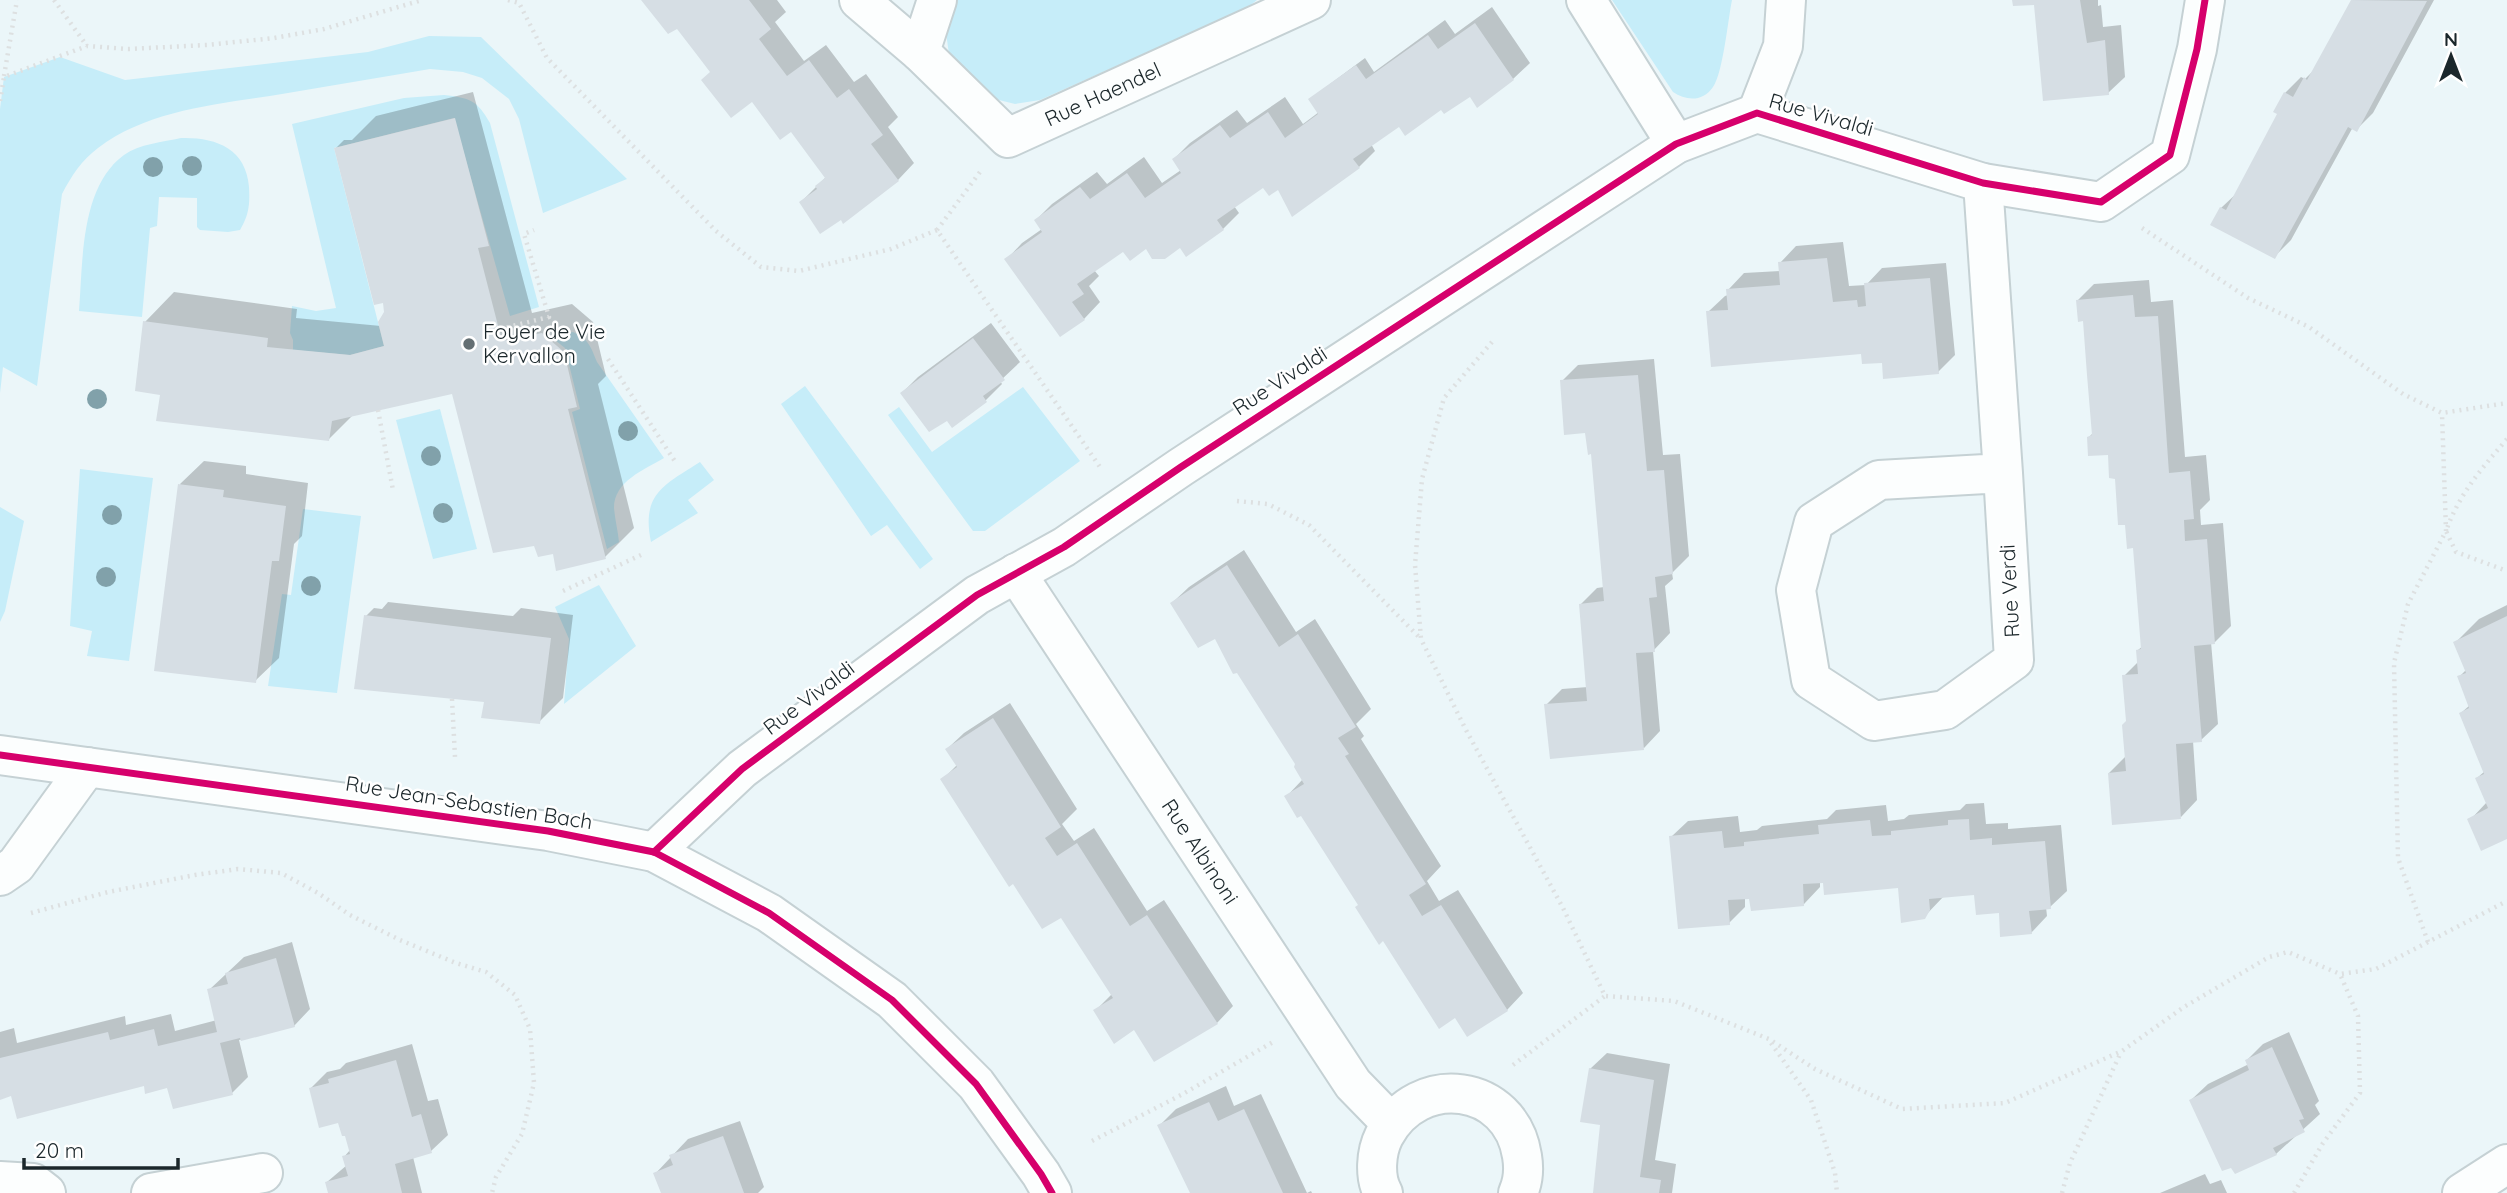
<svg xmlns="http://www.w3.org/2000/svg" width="2507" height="1193" font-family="Quicksand,sans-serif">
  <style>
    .green { fill: #c6edf9 }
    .shadow { fill: #0003 }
    .building { fill: #d6dee4 }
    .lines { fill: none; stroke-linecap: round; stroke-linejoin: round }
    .minor-casing { stroke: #c5d1d4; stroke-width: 42 }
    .tertiary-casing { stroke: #c5d1d4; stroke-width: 42 }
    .path { stroke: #dde0e1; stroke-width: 4.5; stroke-dasharray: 2 5; stroke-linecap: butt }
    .minor { stroke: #fcfefe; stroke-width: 38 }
    .tertiary { stroke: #fcfefe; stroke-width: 38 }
    .cycleway-casing { stroke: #fff; stroke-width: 11 }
    .cycleway { stroke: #d6006c; stroke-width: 7 }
    .tree { fill: #81a1aa }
    .poi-dot { fill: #646f73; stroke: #fff; stroke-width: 2.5 }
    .labels { text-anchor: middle; stroke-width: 5; stroke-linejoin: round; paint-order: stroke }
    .street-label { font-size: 21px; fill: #1b272b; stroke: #fff }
    .poi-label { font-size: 21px; fill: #1b272b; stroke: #fff; text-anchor: start }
  </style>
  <rect width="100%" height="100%" fill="#ebf6f9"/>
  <g class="green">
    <path d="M954 0H1257L1247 8 1040 100 1015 104 991 98 949 54 946 33Z"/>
    <path d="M1612 0H1732C1728 19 1723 73 1713 87 1703 102 1686 101 1673 92Z"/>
    <path d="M429 36 481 37 627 179 543 213 519 119 509 99 482 78 463 72 430 69C381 77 331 86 282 94 221 104 149 109 98 148 81 161 72 175 62 194L37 386 3 367 0 393V109L4 77 60 57 125 80 368 52Z"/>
    <path d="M444 95C470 98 477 100 490 123L539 307 510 316 454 118 334 148 384 346 350 355 293 350V340L290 333 292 306 316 311 336 308 292 124 404 98Z"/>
    <path d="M181 138C215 137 246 148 249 187 250 204 249 215 240 230L228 232 200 230 197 227V198L159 197 157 226 150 228 142 317 79 311C83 262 80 187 124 155 139 144 163 142 181 138Z"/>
    <path d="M573 332C588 338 591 347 597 362L664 458C644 470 614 481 614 508 615 520 618 531 619 542L607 549 572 412 580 409 565 348 550 336Z"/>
    <path d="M805 386 933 559 920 569 887 525 871 536 781 404Z"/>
    <path d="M1023 387 1080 461 985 531H973L888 415 899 407 932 452Z"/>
    <path d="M440 409 477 549 433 559 396 420Z"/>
    <path d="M700 462 714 480 688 500 698 513 651 542C641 494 664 485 700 462Z"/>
    <path d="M80 469 153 478 129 661 87 656 92 631 70 626Z"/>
    <path d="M0 507 24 521 5 611 0 622Z"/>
    <path d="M303 509 361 516 337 693 268 686 282 594 291 595Z"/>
    <path d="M599 585 636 646 564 704 569 639 555 607Z"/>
  </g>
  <g class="shadow">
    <path d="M643 0H777L786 12 775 22 804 61 826 45 854 82 866 74 898 117 888 127 914 163 898 180 841 218 801 202 826 177 791 130 712 71 678 26Z"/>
    <path d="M2014 0H2098V6L2101 5 2103 27 2121 25 2125 77 2108 93 2035 3Z"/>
    <path d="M2353 0H2434L2373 113 2357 129 2353 127 2291 240 2275 256 2221 208 2238 192 2280 113 2285 93 2301 77 2305 79 2316 68Z"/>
    <path d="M1492 7 1530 63 1513 79 1470 94 1399 124 1371 144 1375 151 1359 167 1278 188 1263 185 1234 206 1239 213 1223 229 1180 246 1123 249 1094 270 1099 276 1089 286 1100 302 1084 319 1006 260 1022 243 1042 229 1036 220 1052 204 1097 172 1107 184 1144 157 1162 183 1181 170 1174 159 1190 143 1237 110 1247 123 1285 97 1303 124 1319 112 1310 99 1365 58 1374 72 1445 20 1455 34Z"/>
    <path d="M473 92 532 313 572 304 593 322 606 376 598 384 634 528 605 557 555 552 535 544 453 392 354 414 329 439 162 394 145 322 174 292 297 309 296 318 381 326 386 313 384 301 336 148 344 140H352L376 116Z"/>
    <path d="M1843 242 1849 286 1866 285 1882 268 1946 263 1955 355 1938 372 1884 361 1863 352 1708 312 1725 296 1728 295V290L1744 273 1780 271V263L1796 246Z"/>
    <path d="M2149 280 2151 302 2173 300 2185 457 2206 455 2210 500 2200 510 2201 525 2223 523 2231 626 2215 642H2211L2218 724 2201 740 2193 741 2197 800 2181 817 2109 773 2126 756 2128 722 2124 676 2139 661 2138 650 2143 646 2134 546 2126 524 2117 478 2109 453 2089 437 2093 433 2084 319 2078 300 2094 284Z"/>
    <path d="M991 323 1020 362 1000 381 1002 384 986 400 947 419 902 393 918 377Z"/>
    <path d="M1654 359 1663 455 1680 454 1689 556 1672 573 1673 579 1665 586 1670 633 1653 651 1660 731 1644 748 1546 705 1562 689 1588 687 1581 604 1597 588 1604 587 1593 452 1587 431 1562 381 1578 365Z"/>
    <path d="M204 461 246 466V474L308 483 302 536 294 544 279 658 255 681 180 484Z"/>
    <path d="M1244 550 1296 632 1315 619 1371 709 1356 724 1364 736 1361 739 1441 866 1427 881 1439 901 1458 890 1523 993 1507 1010 1456 1016 1360 905 1302 814 1286 797 1303 779 1297 764 1215 636 1172 603 1189 587Z"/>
    <path d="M388 602 513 616 521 608 573 615 563 698 539 722 486 700 366 616 374 608 382 609Z"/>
    <path d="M2507 605V837L2470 820 2487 802 2477 778 2485 771 2461 713 2470 705 2459 677 2467 669 2455 643 2479 619Z"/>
    <path d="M1010 703 1077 809 1062 824 1074 841 1094 828 1147 911 1164 900 1233 1006 1217 1023 1134 1027 1095 1011 1112 994 1061 916 942 780 958 764 947 749 964 733Z"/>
    <path d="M1984 803 1986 824 2008 823V829L2061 825 2067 891 2050 907H2046L2047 916 2031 933 1976 893 1944 896 1924 917 1900 887 1825 881H1820V887L1804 904 1745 897V907L1729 923 1671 837 1688 821 1738 816 1740 832 1757 830 1762 826 1827 819 1836 810 1886 805 1888 821 1904 819 1909 815 1960 810 1966 804Z"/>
    <path d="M292 942 310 1009 294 1026 239 1040 248 1077 232 1093 145 1084 12 1094 0 1098V1032L14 1028 17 1043 125 1016 126 1025 171 1014 175 1031 217 1020 209 990 244 957Z"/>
    <path d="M2289 1032 2319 1101 2315 1105 2320 1114 2276 1154 2235 1172 2191 1100 2208 1084 2249 1064 2247 1060 2263 1044Z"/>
    <path d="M412 1044 428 1101 438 1099 448 1135 431 1151 413 1157 422 1193H329L327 1182 347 1165 344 1157 350 1150 346 1133 339 1121 311 1088 327 1072 340 1069 346 1063Z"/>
    <path d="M1607 1053 1670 1064 1655 1160 1676 1164 1672 1193H1594L1602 1124 1590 1069Z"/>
    <path d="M1226 1086 1234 1106 1261 1094 1307 1193 1311 1191 1312 1193H1192L1159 1126 1176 1109Z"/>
    <path d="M740 1121 764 1187 758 1193H663L655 1174 688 1139Z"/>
    <path d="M2205 1174 2210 1184 2221 1180 2227 1193H2160Z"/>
  </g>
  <g class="building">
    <path d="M641 0H749L771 29 759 39 787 76 809 60 837 98 849 89 883 135 871 144 899 181 843 224 841 220 820 234 799 202 817 189 815 186 825 178 791 132 780 140 752 102 731 118 701 80 710 72 694 51 677 29 668 34Z"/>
    <path d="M2012 0H2080L2087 43 2105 40 2109 95 2043 101 2034 5 2013 6Z"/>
    <path d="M2351 0 2427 1 2357 132 2348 127 2275 259 2210 225 2220 207 2226 210 2277 114 2273 112 2284 92 2293 97 2304 77 2307 80Z"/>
    <path d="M1475 23 1514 80 1477 108 1470 97 1444 114 1441 110 1405 136 1399 127 1353 159 1360 168 1292 217 1278 190 1269 196 1263 188 1217 220 1224 230 1186 257 1180 248 1165 259H1152L1146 249 1130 261 1123 252 1077 284 1084 294 1072 302 1085 320 1060 337 1004 259 1042 232 1034 220 1080 187 1090 199 1127 173 1145 198 1181 173 1172 159 1220 125 1230 138 1268 112 1285 138 1318 114 1308 99 1356 65 1366 79 1428 35 1438 49Z"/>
    <path d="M455 118 489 246 478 248 502 341 542 333 564 352 577 407 568 409 606 559 556 571 553 554 538 557 534 546 493 553 452 394 332 421 329 441 156 421 160 395 135 391 143 321 268 338 267 347 350 355 384 346 378 322 384 312 383 303 374 305 334 148Z"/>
    <path d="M1827 258 1833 302 1857 300 1858 307 1866 306 1864 283 1930 278 1939 374 1883 379 1882 363 1862 364 1861 354 1711 367 1706 311 1728 310 1726 289 1780 285 1778 262Z"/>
    <path d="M2133 295 2135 317 2158 316 2169 473 2190 471 2194 519 2184 520 2185 541 2207 539 2215 644 2194 646 2202 742 2176 744 2181 819 2112 825 2108 773 2126 771 2122 725 2126 721 2122 675 2138 674 2136 650 2141 649 2133 548 2127 549 2125 525H2118L2115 479 2109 478 2108 455 2088 456 2087 437 2092 435 2087 375 2083 321 2078 322 2076 300Z"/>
    <path d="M973 338 1005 380 983 396 987 402 952 428 947 421 929 432 900 393Z"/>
    <path d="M1638 375 1647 471 1664 470 1673 574 1655 577 1657 597 1649 598 1655 652 1636 653 1644 750 1550 759 1544 704 1587 701 1579 604 1604 601 1591 454 1588 455 1585 433 1564 435 1560 380Z"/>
    <path d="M178 484 224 490 223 497 286 506 279 561H272L256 683 154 671Z"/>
    <path d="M1227 565 1279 647 1298 634 1356 727 1338 738 1349 754 1345 756 1426 884 1409 895 1422 916 1441 905 1508 1011 1467 1037 1455 1018 1439 1029 1383 941 1379 945 1355 907 1358 905 1301 816 1297 818 1284 796 1304 784 1294 767 1295 764 1237 673 1233 674 1215 639 1198 648 1170 603Z"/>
    <path d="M364 615 551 638 540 724 481 718 484 702 354 689Z"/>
    <path d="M2507 616V839L2481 851 2467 819 2488 808 2475 778 2484 774 2459 713 2469 708 2457 676 2466 673 2453 642Z"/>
    <path d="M993 718 1061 827 1045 838 1057 856 1077 843 1130 926 1147 915 1218 1024 1154 1062 1134 1030 1114 1044 1093 1010 1113 998 1061 918 1042 929 1013 884 1009 887 940 779 957 767 945 749Z"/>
    <path d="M1969 819 1970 840 1992 838V845L2045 841 2051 909 2029 911 2032 934 2000 937 1999 913 1976 915 1974 895 1929 899 1930 910 1925 919 1901 923 1898 888 1824 895 1823 883 1803 884 1804 906 1751 911 1749 899 1728 900 1730 925 1678 929 1669 836 1722 831 1724 848 1744 846V842L1819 834 1818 825 1870 820 1872 836 1891 835V831L1948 825V820Z"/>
    <path d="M276 958 295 1027 241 1041 240 1038 220 1043 233 1095 173 1109 167 1088 145 1094 144 1086 17 1119 11 1096 0 1100V1058L108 1032 110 1040 154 1029 158 1046 217 1032 207 989 228 984 225 973Z"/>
    <path d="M2272 1047 2304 1119 2299 1120 2305 1132 2273 1148 2277 1155 2235 1174 2231 1168 2222 1171 2189 1100 2249 1070 2245 1060Z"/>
    <path d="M396 1060 412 1117 421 1114 432 1153 395 1164 402 1193H328L325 1182 348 1176 342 1156 350 1154 345 1136H342L338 1123 319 1128 309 1088 329 1083 328 1079Z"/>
    <path d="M1589 1068 1654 1080 1640 1177 1661 1180 1659 1193H1593L1600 1125 1580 1122Z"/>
    <path d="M1209 1102 1218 1121 1244 1109 1283 1193H1190L1157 1125Z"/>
    <path d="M723 1136 744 1193H661L653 1173 673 1165 669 1155Z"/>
  </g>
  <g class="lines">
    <defs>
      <g id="minor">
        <path d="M859 0 920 52"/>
        <path id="s1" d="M937 0 920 52 1008 138 1311 0"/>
        <path d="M1586 0 1676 144"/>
        <path d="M1757 113 1783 46 1786 0"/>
        <path d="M1983 183 2003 473 1879 480 1814 522 1796 590 1811 680 1874 721 1945 710 2014 660 2003 473"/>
        <path id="s2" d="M1016 573 1353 1084 1391 1123"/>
        <path d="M654 852 742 769 977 595 1064 547 1181 467 1676 144 1757 113 1983 183 2101 202 2170 155 2197 49 2205 0"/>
        <path d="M0 876 16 865 87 767"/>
        <path d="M0 1181 33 1183 46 1193"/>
        <path d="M151 1193 263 1173"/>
        <path d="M1383 1193C1374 1177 1376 1152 1384 1136 1418 1071 1511 1083 1522 1156 1524 1168 1523 1182 1518 1193"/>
        <path d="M2462 1193 2507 1164"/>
      </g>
      <path id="tertiary" d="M0 755 548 831 654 852 769 913 892 1000 976 1084 1041 1174 1052 1193"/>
    </defs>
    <use href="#minor" class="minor-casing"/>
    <use href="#tertiary" class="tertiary-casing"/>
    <g class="path">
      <path d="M54 0 87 46"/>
      <path d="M508 0 519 3 547 58 716 231 761 267 799 271 891 249 937 230 1100 467"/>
      <path d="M4 76 17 0"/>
      <path d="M0 101 4 77 87 46 128 49 207 45 274 38 324 29 422 0"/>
      <path d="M2142 228 2248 298 2309 327 2403 394 2442 413 2507 403"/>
      <path d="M937 230 980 172"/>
      <path d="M500 329 549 317 524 234 534 230"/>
      <path d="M1492 342 1444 398 1422 479 1415 565 1421 639 1466 730 1563 908 1605 996 1674 1001 1769 1039 1815 1069 1902 1109 2005 1103 2122 1051 2184 1007 2269 957 2288 952 2340 974 2376 969 2507 901"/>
      <path d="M608 359 676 463"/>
      <path d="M378 410 393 490"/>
      <path d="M2507 439C2482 468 2459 494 2446 531L2456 552 2507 571"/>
      <path d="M1237 501 1268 504 1309 525 1420 638"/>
      <path d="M563 591 641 555"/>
      <path d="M452 699 455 757"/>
      <path d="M31 913 108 892 195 875 238 869 281 873 318 893 350 915 400 940 456 963 486 972 515 995 530 1029 534 1083 522 1134 496 1177 492 1193"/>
      <path d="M2428 942 2398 858 2394 663 2408 604 2446 531 2442 413"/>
      <path d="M1771 1043 1811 1100 1835 1173 1837 1193"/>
      <path d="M1513 1065 1605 996"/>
      <path d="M1092 1141 1181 1095 1273 1042"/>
      <path d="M2062 1193 2070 1163 2121 1052"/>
      <path d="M2294 1193 2323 1143 2360 1093 2358 1016 2340 974"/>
    </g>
    <use href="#minor" class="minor"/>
    <use href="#tertiary" class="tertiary"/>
    <defs>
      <g id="cycleway">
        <path d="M0 755 548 831 654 852 769 913 892 1000 976 1084 1041 1174 1052 1193"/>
        <path d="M654 852 742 769 977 595 1064 547 1181 467 1676 144 1757 113 1983 183 2101 202 2170 155 2197 49 2205 0"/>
      </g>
    </defs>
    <use href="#cycleway" class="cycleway-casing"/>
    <use href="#cycleway" class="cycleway"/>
  </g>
  <g class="tree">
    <circle cx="192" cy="166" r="10"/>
    <circle cx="153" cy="167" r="10"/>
    <circle cx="97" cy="399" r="10"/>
    <circle cx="628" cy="431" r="10"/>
    <circle cx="431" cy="456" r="10"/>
    <circle cx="443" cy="513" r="10"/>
    <circle cx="112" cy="515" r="10"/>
    <circle cx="106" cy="577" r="10"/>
    <circle cx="311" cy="586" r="10"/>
  </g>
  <circle class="poi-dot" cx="469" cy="344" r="7"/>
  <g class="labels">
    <g class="street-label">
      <text dy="7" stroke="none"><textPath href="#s1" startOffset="282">Rue Haendel</textPath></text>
      <text transform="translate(1821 115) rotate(16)" y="7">Rue Vivaldi</text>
      <text transform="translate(1280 381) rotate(-33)" y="7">Rue Vivaldi</text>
      <text transform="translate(2010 591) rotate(-93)" y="7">Rue Verdi</text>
      <text transform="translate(809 698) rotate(-37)" y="7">Rue Vivaldi</text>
      <text transform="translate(469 803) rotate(9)" y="7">Rue Jean-Sebastien Bach</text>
      <text dy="7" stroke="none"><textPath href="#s2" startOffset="334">Rue Albinoni</textPath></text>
    </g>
    <g class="poi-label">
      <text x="483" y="339">Foyer de Vie<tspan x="483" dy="24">Kervallon</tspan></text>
    </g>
  </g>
  <g transform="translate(2451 56)" stroke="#ffffff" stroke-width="5" paint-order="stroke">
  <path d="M0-5L12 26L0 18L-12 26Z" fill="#1b272b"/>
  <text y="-10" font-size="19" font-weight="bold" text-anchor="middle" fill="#1b272b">N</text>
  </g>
  <path d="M24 1158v10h154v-10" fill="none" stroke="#1b272b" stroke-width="3.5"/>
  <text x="35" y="1158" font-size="21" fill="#1b272b" stroke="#ffffff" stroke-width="5" paint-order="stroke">20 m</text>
</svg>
